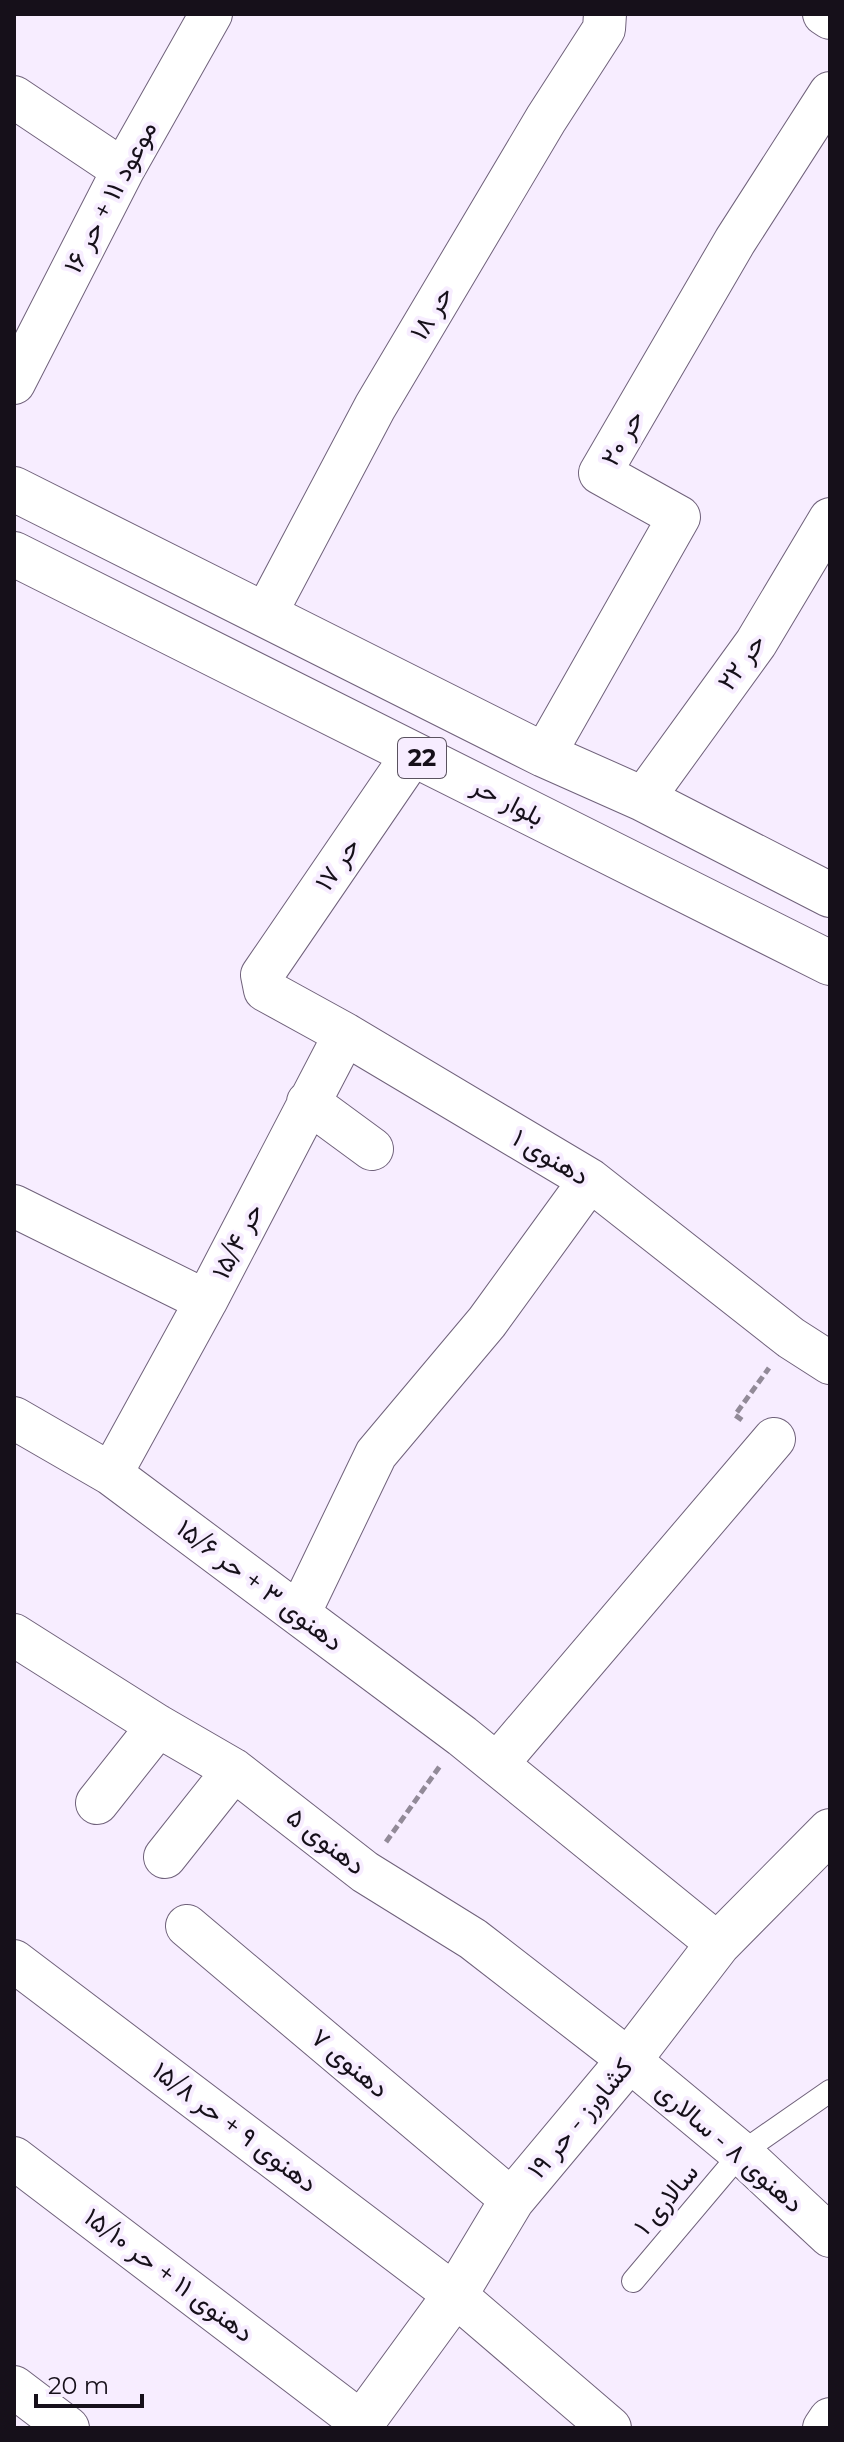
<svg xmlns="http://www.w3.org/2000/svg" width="844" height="2442" font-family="Montserrat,Vazirmatn,sans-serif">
  <rect width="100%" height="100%" fill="#f7edff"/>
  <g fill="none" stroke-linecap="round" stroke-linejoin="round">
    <g stroke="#70627b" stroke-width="24">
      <path id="lane" d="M633,2281L741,2153L830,2091"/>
    </g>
    <g stroke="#70627b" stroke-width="44">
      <path id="street" d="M824,14L830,18
        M14,97L123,170
        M14,383L123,170L211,14
        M265,615L375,407L546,119L604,29L605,14
        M413,754L262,975L265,990L345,1034L590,1180L791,1338L830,1363
        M544,755L679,517L600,473L735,241L830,93
        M643,799L756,643L830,519
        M308,1102L372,1149
        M14,1206L206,1301L345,1034
        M14,1418L111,1474L462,1736L718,1944
        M111,1474L206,1301
        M299,1614L376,1454L487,1322L590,1180
        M14,1635L158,1726L234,1770L365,1872L473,1939L629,2060L741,2153L830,2236
        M497,1764L774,1439
        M97,1803L158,1726
        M165,1857L234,1770
        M187,1926L512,2200
        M14,1961L455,2295L610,2428
        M14,2158L361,2422
        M14,2387L68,2428
        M824,2428L830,2419"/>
    </g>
    <g stroke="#70627b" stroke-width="46">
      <path id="secondary" d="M358,2428L455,2295L512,2200L629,2060L718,1944L830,1831"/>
    </g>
    <g stroke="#70627b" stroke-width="46">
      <path id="primary" d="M14,489L544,755L643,799L830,895
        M14,554L830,963"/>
    </g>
    <path stroke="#928a98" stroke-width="5" stroke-dasharray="8 4" stroke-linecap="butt" d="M742,1420L735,1415L769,1368
      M386,1842L440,1766"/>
    <use href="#lane" stroke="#fff" stroke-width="22"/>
    <use href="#street" stroke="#fff" stroke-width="42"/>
    <use href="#secondary" stroke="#fff" stroke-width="44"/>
    <use href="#primary" stroke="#fff" stroke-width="44"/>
  </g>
  <g text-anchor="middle" stroke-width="8" stroke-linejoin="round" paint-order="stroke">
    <rect fill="#f7edff" stroke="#5a525f" stroke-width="2" x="398" y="738" width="48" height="40" rx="6"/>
    <g font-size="24" font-weight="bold" fill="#16101a">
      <text x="422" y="766">22</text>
    </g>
    <g font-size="26" fill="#16101a" stroke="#f7edff">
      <text transform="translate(110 197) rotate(-62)" y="9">موعود ۱۱ + حر ۱۶</text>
      <text transform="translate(431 313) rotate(-59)" y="9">حر ۱۸</text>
      <text transform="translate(622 438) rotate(-61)" y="9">حر ۲۰</text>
      <text transform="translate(741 662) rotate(-55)" y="9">حر ۲۲</text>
      <text transform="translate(508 801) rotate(27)" y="9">بلوار حر</text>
      <text transform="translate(337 864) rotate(-56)" y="9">حر ۱۷</text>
      <text transform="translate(551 1157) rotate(31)" y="9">دهنوی ۱</text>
      <text transform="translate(237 1241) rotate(-63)" y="9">حر ۱۵/۴</text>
      <text transform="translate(260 1585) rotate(37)" y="9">دهنوی ۳ + حر ۱۵/۶</text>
      <text transform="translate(326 1841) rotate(38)" y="9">دهنوی ۵</text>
      <text transform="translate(350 2063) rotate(40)" y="9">دهنوی ۷</text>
      <text transform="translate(580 2118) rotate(-50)" y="9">کشاورز - حر ۱۹</text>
      <text transform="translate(235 2127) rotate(37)" y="9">دهنوی ۹ + حر ۱۵/۸</text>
      <text transform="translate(730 2147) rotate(41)" y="9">دهنوی ۸ - سالاری</text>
      <text transform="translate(666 2199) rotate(-50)" y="9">سالاری ۱</text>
      <text transform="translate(169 2275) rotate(37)" y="9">دهنوی ۱۱ + حر ۱۵/۱۰</text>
    </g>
  </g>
  <rect width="844" height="2442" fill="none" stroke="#16101a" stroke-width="32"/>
  <path d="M36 2394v12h106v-12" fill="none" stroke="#16101a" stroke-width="4"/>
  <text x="48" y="2394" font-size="24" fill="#16101a" stroke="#f7edff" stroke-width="6" paint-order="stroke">20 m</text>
</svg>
